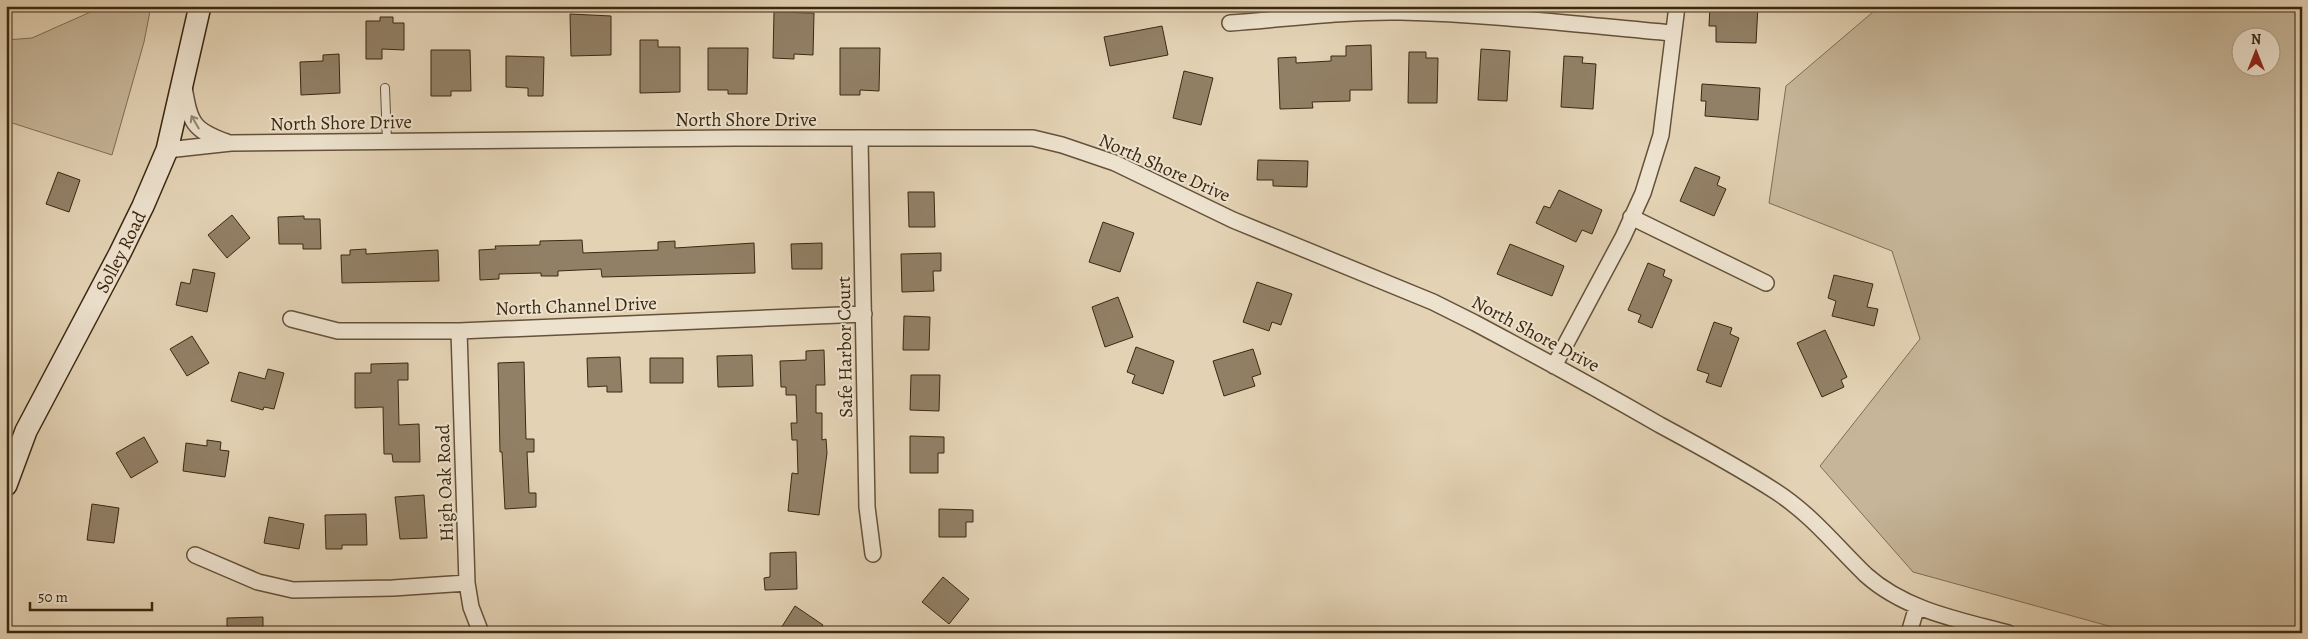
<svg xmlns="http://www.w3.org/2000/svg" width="2308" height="639" font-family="Alegreya,serif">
  <rect width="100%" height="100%" fill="#e3d2b4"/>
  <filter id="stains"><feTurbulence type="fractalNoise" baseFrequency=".004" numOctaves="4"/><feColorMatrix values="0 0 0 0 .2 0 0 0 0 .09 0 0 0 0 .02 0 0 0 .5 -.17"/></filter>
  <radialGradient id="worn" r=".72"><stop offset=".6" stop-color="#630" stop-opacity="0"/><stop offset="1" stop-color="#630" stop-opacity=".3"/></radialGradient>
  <path fill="#c6b598" stroke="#806e54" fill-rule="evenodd" d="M104,6H151L144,42L112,155L6,121V40L32,38Z
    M1880,6H2302V633H2134L1913,572L1820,466L1920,339L1892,251L1769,203L1786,86ZM2240,38H2270V68H2240Z"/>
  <path fill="#928066" stroke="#3b2811" d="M1710,6H1758L1756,43L1716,42V26H1709Z
    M774,12L814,13L813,55L794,54V59L773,58Z
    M570,14L611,16V55L571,56Z
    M380,17H393V23H404V50L382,49V59H366V21H380Z
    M1162,26L1168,55L1110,66L1104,37Z
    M640,40H658V47H680V92L640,93Z
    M1371,45L1372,90H1350V101L1312,102L1313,108L1280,109L1278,58L1296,57V63L1331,61V56H1346V46Z
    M708,48H748L747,94H728V90H708Z
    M840,48H880L879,91L860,90V95H840Z
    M1481,49L1510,51L1507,101L1478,100Z
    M431,50H470L471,91H451V96H431Z
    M1409,52H1426V58H1438L1437,103H1408Z
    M339,54L340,93L301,95L300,62L323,61V55Z
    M506,56L544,57L543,96H528V88L506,87Z
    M1564,56L1583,57L1582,63L1596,64L1593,109L1561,107Z
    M1184,71L1213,78L1201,125L1173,118Z
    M1702,84L1760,88L1758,120L1705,116L1706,101H1701Z
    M1258,160L1308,161L1307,187L1273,186V180H1257Z
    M1695,167L1720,177L1717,185L1726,189L1714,216L1680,201Z
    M58,172L80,180L69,212L46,204Z
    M1559,190L1602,210L1592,234L1582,230L1576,242L1536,223L1544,206L1550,208Z
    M908,192H934L935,227H909Z
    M232,215L250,238L227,258L208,235Z
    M304,216V219H320L321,249H303V244H279L278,217Z
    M1103,222L1134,233L1120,272L1089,262Z
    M582,240L583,253L658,250V242L675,241V248L754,243L755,273L602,277L601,269L558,271V276H541V273L499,274V279L480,280L479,250L496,249L495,246L540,245V241Z
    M822,243V269H792L791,244Z
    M1510,244L1564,266L1552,296L1497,274Z
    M366,249V254L438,250L439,281L342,283L341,255H350V250Z
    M941,253V271H933L934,291L902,292L901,254Z
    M1648,263L1665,270L1663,276L1672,280L1652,328L1638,322L1641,315L1628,310Z
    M193,269L215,273L207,312L176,305L181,282L190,284Z
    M1834,275L1873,284L1867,307L1878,309L1874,326L1832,316L1836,301L1828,298Z
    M1257,282L1292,294L1281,325L1272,322L1269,331L1243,322Z
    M1118,297L1133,337L1105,347L1092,307Z
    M904,316L930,317L929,350H903Z
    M1714,322L1732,328L1730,334L1739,338L1721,387L1706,382L1709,374L1697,370Z
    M1825,330L1847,377L1841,380L1844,387L1822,397L1797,343Z
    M192,336L209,363L187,376L170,349Z
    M1136,347L1174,361L1163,394L1132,383L1135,375L1127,372Z
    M1253,349L1261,374L1252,377L1255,386L1224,396L1213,361Z
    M824,350L825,385H816V413H822V440L826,439L827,453L819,515L788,511L792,473L798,474L797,440H792L791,423H797L796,395H786V387H781L780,361L806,360V351Z
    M752,355L753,386L718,387L717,356Z
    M620,357L622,392H607V386L588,387L587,358Z
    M650,358H683V383H650Z
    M524,362L526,439H534V452H527L529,493H536V507L505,509L502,452H500L498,363Z
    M408,363V380H398L399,425L419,424L420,462H393L392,454H384L383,407L355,408V373H371V364Z
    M268,369L284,373L274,409L264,407L263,410L231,401L239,372L265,379Z
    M911,375H940L939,411L910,410Z
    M910,436L944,437V453H938V473H910Z
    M144,437L158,462L131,478L116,453Z
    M207,440L221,442L220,450L229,451L225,477L183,471L186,443L207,446Z
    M424,495L427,538L400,539L395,497Z
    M92,504L119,508L114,543L87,540Z
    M939,509L973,510V522H966V537H939Z
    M366,514L367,545H342V549H326L325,515Z
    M269,517L304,524L299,549L264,543Z
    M796,552L797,589L765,590L764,578L770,577V553Z
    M943,577L969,599L949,624L922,602Z
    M795,606L823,625L818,633H788L781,628Z
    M263,617V633H227V618Z"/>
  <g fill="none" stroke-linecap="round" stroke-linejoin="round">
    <g stroke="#65523a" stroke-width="10">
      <path id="lane" d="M385,88L387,141"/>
    </g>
    <g stroke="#65523a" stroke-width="18">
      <path id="street" d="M1230,23C1286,19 1343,11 1400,12C1491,14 1582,25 1672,33
        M184,87C190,122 192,130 227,142
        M860,139L867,507L873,554
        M167,150L231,143L736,138H1033L1062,145L1115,163L1233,220L1433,302L1475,323C1537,356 1599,390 1660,425C1699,446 1738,467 1775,491C1811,514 1836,546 1866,575C1905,610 1959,620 2008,633
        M1631,217L1766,283
        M291,319L338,331H459L864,314
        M459,331L467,583L471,607L481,633
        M1554,366L1623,237L1643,193L1661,135L1677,6
        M195,555L258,582L293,590L393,588L467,583
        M1909,633L1917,606"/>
    </g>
    <g stroke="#3b2811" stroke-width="24">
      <g id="secondary">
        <path id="s1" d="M6,485L26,431L119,255L143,206L167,150L200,6"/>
      </g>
    </g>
    <use href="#lane" stroke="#ede2ce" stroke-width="8"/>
    <use href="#street" stroke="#ede2ce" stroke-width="15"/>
    <use href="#secondary" stroke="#ede2ce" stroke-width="21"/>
  </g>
  <defs><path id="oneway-shaft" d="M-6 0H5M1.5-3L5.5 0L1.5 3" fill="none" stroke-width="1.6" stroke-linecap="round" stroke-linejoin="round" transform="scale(1.25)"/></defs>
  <use stroke="#948570" href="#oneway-shaft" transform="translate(195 122) rotate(-120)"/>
  <g text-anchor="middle" stroke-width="4" stroke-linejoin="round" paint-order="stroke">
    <g font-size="19" fill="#3b2811" stroke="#ede2ce">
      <text x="746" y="126">North Shore Drive</text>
      <text transform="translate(341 122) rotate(-1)" y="7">North Shore Drive</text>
      <text transform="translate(1165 167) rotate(24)" y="7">North Shore Drive</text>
      <text dy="7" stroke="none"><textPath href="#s1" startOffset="260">Solley Road</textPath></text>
      <text transform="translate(576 305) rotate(-2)" y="7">North Channel Drive</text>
      <text transform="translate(1536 333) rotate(28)" y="7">North Shore Drive</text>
      <text transform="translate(844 347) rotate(-91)" y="7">Safe Harbor Court</text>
      <text transform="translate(444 483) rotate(-92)" y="7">High Oak Road</text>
    </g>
  </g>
  <rect width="2308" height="639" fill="none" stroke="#e3d2b4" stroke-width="25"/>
  <rect x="8" y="8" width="2293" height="624" fill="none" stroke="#3b2811" stroke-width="2.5"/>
  <rect x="12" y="12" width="2283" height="614" fill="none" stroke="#3b2811"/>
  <g transform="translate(2256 52)"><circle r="24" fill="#ede2ce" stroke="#a69882"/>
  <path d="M0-4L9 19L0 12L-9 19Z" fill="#8f2418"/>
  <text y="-8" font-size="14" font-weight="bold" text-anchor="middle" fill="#3b2811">N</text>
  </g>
  <path d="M30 602v8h122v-8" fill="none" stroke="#3b2811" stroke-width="2.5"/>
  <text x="38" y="602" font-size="15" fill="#3b2811" stroke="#ede2ce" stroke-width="4" paint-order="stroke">50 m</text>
  <rect width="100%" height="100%" filter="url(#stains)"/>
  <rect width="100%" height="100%" fill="url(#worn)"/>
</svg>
